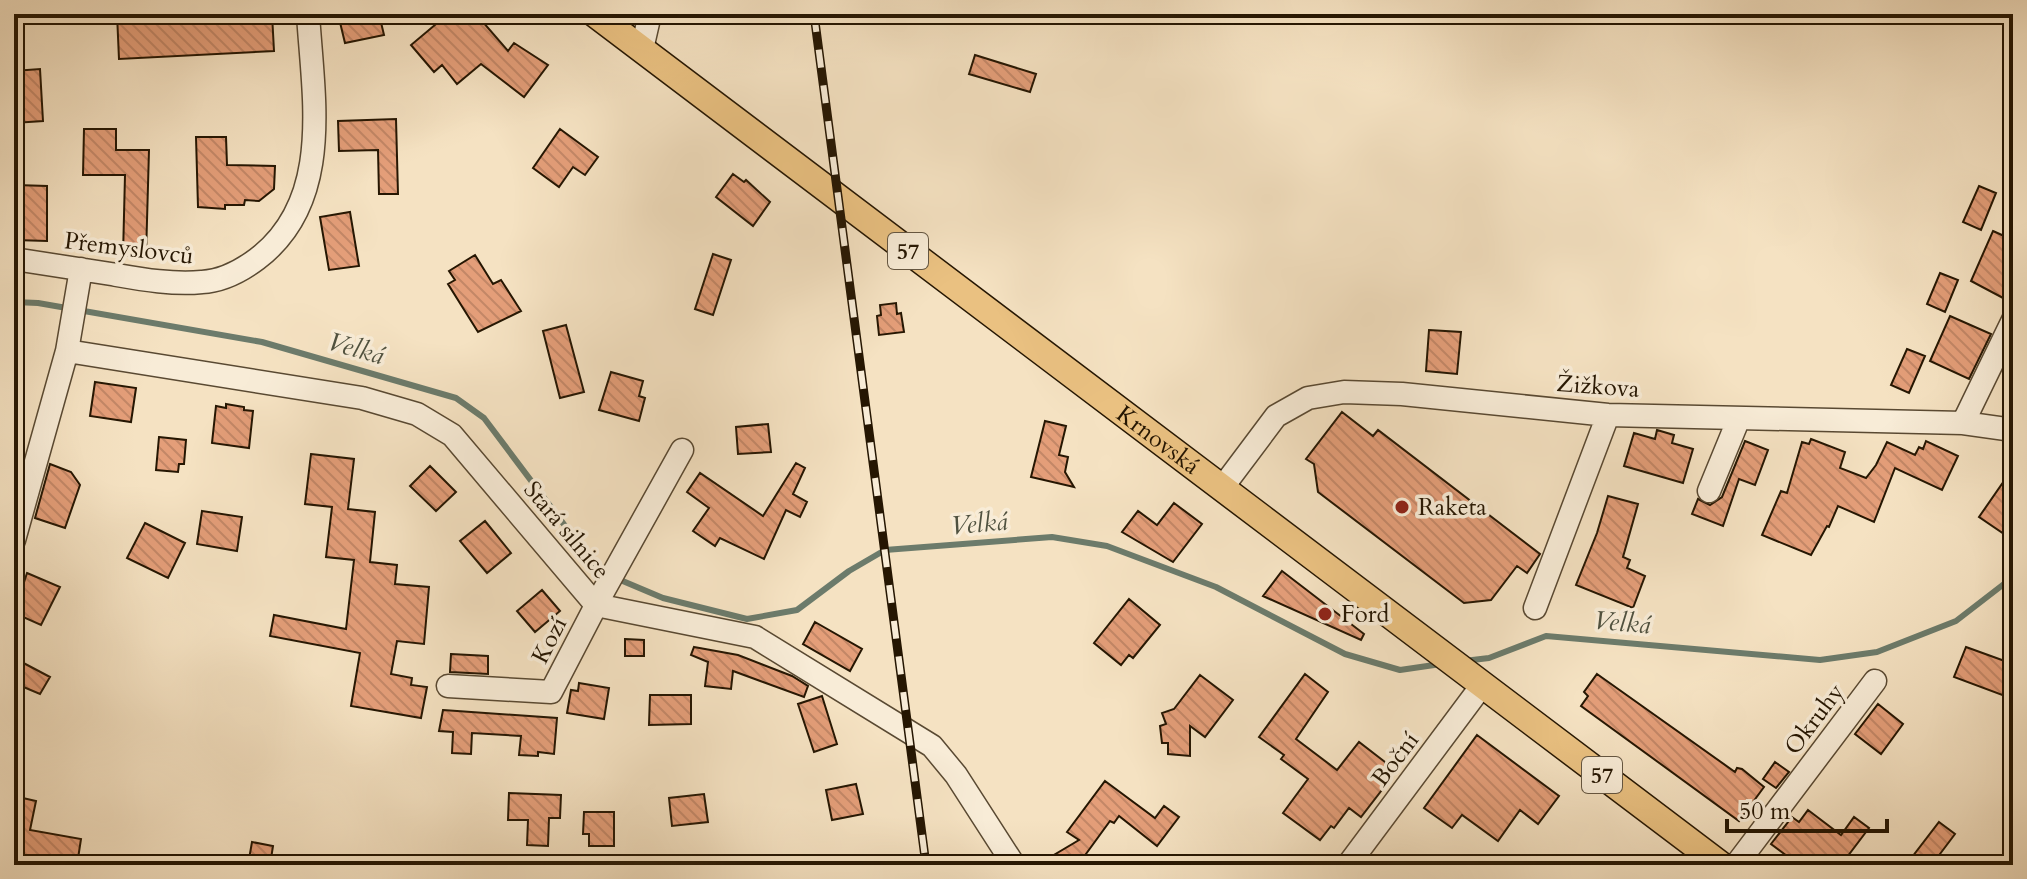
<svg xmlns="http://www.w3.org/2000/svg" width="2027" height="879" font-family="Cardo,serif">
  <defs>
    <pattern id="building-back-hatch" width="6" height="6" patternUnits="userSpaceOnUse" patternTransform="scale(2)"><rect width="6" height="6" fill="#e49e79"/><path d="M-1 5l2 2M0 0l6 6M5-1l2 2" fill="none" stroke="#c38767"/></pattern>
  </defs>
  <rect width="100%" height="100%" fill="#f5e2c2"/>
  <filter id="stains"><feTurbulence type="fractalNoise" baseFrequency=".0025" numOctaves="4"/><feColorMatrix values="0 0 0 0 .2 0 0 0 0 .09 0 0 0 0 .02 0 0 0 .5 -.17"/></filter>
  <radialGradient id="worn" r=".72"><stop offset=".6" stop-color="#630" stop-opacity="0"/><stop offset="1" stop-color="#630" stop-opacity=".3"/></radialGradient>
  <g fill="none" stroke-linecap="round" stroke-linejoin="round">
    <path stroke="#6c7b6b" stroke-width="6" d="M14,302L38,303L262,342L456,398L484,418L599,571L663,598L747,619L797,610L849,571L885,550L1052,537L1107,546L1216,587L1345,654L1400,670L1441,664
      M1464,661L1489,658L1546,636L1820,660L1877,652L1956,621L2013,577"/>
  </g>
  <path fill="url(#building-back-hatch)" stroke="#251602" stroke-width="2" d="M117,14H272L274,51L119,59Z
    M338,14H379L384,35L345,43Z
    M448,14H476L508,51L514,43L548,65L524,97L481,64L457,84L442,65L434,72L411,45Z
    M975,55L1036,74L1030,92L969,74Z
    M40,69L43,121L14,123V71Z
    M396,119L398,194H379L378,150L339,151L338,121Z
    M84,129H116V150H149L146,256H123L125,175H83Z
    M560,129L598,157L585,175L573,167L559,187L533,168Z
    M196,137H226L227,165L275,166L274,189L259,201L245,200L244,205H225V209L198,207Z
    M733,174L744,182L746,180L770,202L753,226L716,197Z
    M16,185L47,186V241L15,240Z
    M1979,186L1996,193L1981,230L1963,222Z
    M350,212L359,266L329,270L320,217Z
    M1993,231L2013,240V281L2005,299L1971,281Z
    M713,254L731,260L713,315L695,309Z
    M475,255L493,284L501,280L521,311L478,332L448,284L455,280L449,271Z
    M1940,273L1958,280L1945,312L1927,304Z
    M896,303L897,314L901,313L904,332L879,335L877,316L881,315L880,305Z
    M1950,316L1991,334L1969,379L1930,361Z
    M566,325L584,392L560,398L543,331Z
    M1429,330L1461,332L1457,374L1426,371Z
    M1907,349L1925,356L1909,393L1891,385Z
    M611,372L643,381L639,396L645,398L639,421L599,410Z
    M95,382L136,388L131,422L90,416Z
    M226,404L244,407V410L253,411L249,448L212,443L216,406L226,408Z
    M1342,412L1373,436L1378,430L1540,554L1527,573L1517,566L1491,600L1464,603L1318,492L1314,464L1306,459Z
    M1045,421L1066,426L1059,455L1068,457L1065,472L1074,487L1031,477Z
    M768,424L771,452L738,454L736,427Z
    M1657,430L1674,435L1672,443L1693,449L1683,483L1624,466L1634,433L1655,439Z
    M159,437L186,440L184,464H179L178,472L156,470Z
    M1811,439L1845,452L1840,468L1866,478L1876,465L1887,442L1915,455L1919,447L1923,449L1926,441L1958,456L1942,490L1895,468L1874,522L1838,506L1829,527L1827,526L1811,555L1762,535L1781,491L1787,493L1802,442L1809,444Z
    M1745,441L1768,450L1755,485L1739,479L1723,526L1692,514L1698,499L1710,505L1722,497Z
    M311,454L354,459L348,509L375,512L370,562L397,565L395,584L429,587L424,644L397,641L391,674L412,678L411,685L427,687L421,718L351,706L360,653L270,636L274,615L346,629L354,560L326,557L332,507L305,504Z
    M796,463L805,468L793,494L807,502L800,517L786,510L764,559L720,538L715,546L693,531L709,508L687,492L700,473L763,516Z
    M50,464L71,472L80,485L65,528L35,518Z
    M430,466L456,492L436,511L410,486Z
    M2013,468V540L1979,517Z
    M1608,496L1638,504L1623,557L1630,560L1627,568L1645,576L1633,608L1576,585L1597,533Z
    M1174,503L1202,524L1173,562L1122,532L1138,511L1157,525Z
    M202,511L242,517L237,551L197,544Z
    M485,521L511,553L487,573L460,541Z
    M145,523L185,543L168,578L127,558Z
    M1282,571L1364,634L1361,640L1263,596Z
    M27,573L60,587L41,625L14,613Z
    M542,590L560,611L535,632L517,611Z
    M1129,599L1160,625L1133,658L1129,655L1121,665L1094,643Z
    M815,622L862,649L850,671L803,644Z
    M625,639L644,640V656H625Z
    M694,647L738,655L792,676L808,686L804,697L733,671L731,689L705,686L708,662L691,655Z
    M1966,647L2013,664V675L2005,696L1954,677Z
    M451,654L488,656V674L450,672Z
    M14,658L50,677L40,694L14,683Z
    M1305,674L1328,692L1296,739L1337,770L1359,742L1385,762L1388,782L1361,817L1349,808L1334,828L1331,826L1320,840L1283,813L1308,779L1281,759L1284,755L1259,737Z
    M1597,674L1735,772L1737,768L1742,769L1764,787L1739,821L1581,706L1588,696L1584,692Z
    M1200,675L1233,700L1205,737L1190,726V756L1168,754V743H1162L1160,726L1166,724L1162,713L1174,709Z
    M579,683L609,688L604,719L567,713L571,690L578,691Z
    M650,695H691V724L649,725Z
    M822,696L837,744L814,752L798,704Z
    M1878,704L1903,724L1881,754L1855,734Z
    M443,710L557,718L554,754L538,752V756L519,755L521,736L472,733L471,754L452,753L453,732L439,731Z
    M1477,735L1559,796L1538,824L1520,810L1498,841L1462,815L1452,828L1424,808Z
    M1775,762L1789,772L1776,788L1763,779Z
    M1105,781L1155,818L1164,806L1179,817L1157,846L1119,816L1114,823L1110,821L1083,858L1071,865H1037L1079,840L1067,832Z
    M856,784L863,814L832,820L826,790Z
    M509,793L561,795L560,818H549L548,846L527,845L528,820H508Z
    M704,794L708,822L672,826L669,798Z
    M14,796L36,801L30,830L81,839L77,865H47L24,861L23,865H14Z
    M1808,810L1841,835L1854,817L1869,828L1841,865H1799L1771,844L1792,817L1799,822Z
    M584,812H614V846H589V834H583Z
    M1939,822L1955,834L1940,854L1956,865H1906Z
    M252,842L273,846L270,865H248Z"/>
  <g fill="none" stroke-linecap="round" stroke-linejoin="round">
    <g stroke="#594932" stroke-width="25">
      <path id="minor" d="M642,49L650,14
        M14,259C46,264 79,269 111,274C140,279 172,285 202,282C222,281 241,271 257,259C334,201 313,97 308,14
        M67,351L362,398L417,414L452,435L596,605L755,637L932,746L956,775L1014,865
        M1963,423L2013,320
        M1222,488L1276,416L1308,398L1344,392L1402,394L1608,415L1963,423L2013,430
        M1709,491L1739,418
        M14,540L67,351L81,269
        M1535,608L1608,415
        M448,686L551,692L603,592L682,450
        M1348,865L1483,684
        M1736,865L1875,681"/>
    </g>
    <g stroke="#251602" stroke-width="29">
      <g id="major">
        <path id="s1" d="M595,14L1721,865"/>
      </g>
    </g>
    <use href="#minor" stroke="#f8ecd7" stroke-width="22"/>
    <use href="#major" stroke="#eac181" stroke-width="26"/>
    <g stroke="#251602" stroke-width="9">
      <path id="rail" d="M814,14L926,865"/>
    </g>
    <use href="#rail" stroke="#f8ecd7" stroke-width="6" stroke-dasharray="18" stroke-linecap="butt"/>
  </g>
  <g fill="#8f2418" stroke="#f8ecd7" stroke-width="3">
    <circle cx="1402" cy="507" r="8"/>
    <circle cx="1325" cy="614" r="8"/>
  </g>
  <g text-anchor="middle" stroke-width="7" stroke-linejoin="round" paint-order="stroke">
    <g fill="#f8ecd7" stroke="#645642" stroke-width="2">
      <rect x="888" y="233" width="40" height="36" rx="6"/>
      <rect x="1582" y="757" width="40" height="36" rx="6"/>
    </g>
    <g font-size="22" font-weight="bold" fill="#251602">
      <text x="908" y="259">57</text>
      <text x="1602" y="783">57</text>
    </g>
    <g font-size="24" fill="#251602" stroke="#f8ecd7">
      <text transform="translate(129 248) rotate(7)" y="8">Přemyslovců</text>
      <text transform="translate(1598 386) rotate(4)" y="8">Žižkova</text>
      <text dy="8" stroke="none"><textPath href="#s1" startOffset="706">Krnovská</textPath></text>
      <text transform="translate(567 530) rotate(50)" y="8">Stará silnice</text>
      <text transform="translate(549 640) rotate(-63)" y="8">Kozí</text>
      <text transform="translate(1814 719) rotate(-53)" y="8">Okruhy</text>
      <text transform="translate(1395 759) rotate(-53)" y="8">Boční</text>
    </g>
    <g font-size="24" fill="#251602" stroke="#f8ecd7" text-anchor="start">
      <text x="1418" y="515">Raketa</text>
      <text x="1341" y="622">Ford</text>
    </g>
    <g font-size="26" font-style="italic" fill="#4f513f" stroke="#f8ecd7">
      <text transform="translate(356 348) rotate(16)" y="9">Velká</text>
      <text transform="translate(979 523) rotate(-5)" y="9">Velká</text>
      <text transform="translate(1622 622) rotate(5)" y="9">Velká</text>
    </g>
  </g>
  <rect width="2027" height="879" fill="none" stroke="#f5e2c2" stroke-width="48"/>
  <rect x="16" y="16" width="1995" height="847" fill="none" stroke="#251602" stroke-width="4"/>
  <rect x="24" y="24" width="1979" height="831" fill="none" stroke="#251602" stroke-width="2"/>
  <path d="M1727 819v12h160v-12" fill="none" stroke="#251602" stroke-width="4"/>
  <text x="1739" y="819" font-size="24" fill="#251602" stroke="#f8ecd7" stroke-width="6" paint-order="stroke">50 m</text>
  <rect width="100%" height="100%" filter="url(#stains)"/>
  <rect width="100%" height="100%" fill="url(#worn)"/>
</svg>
